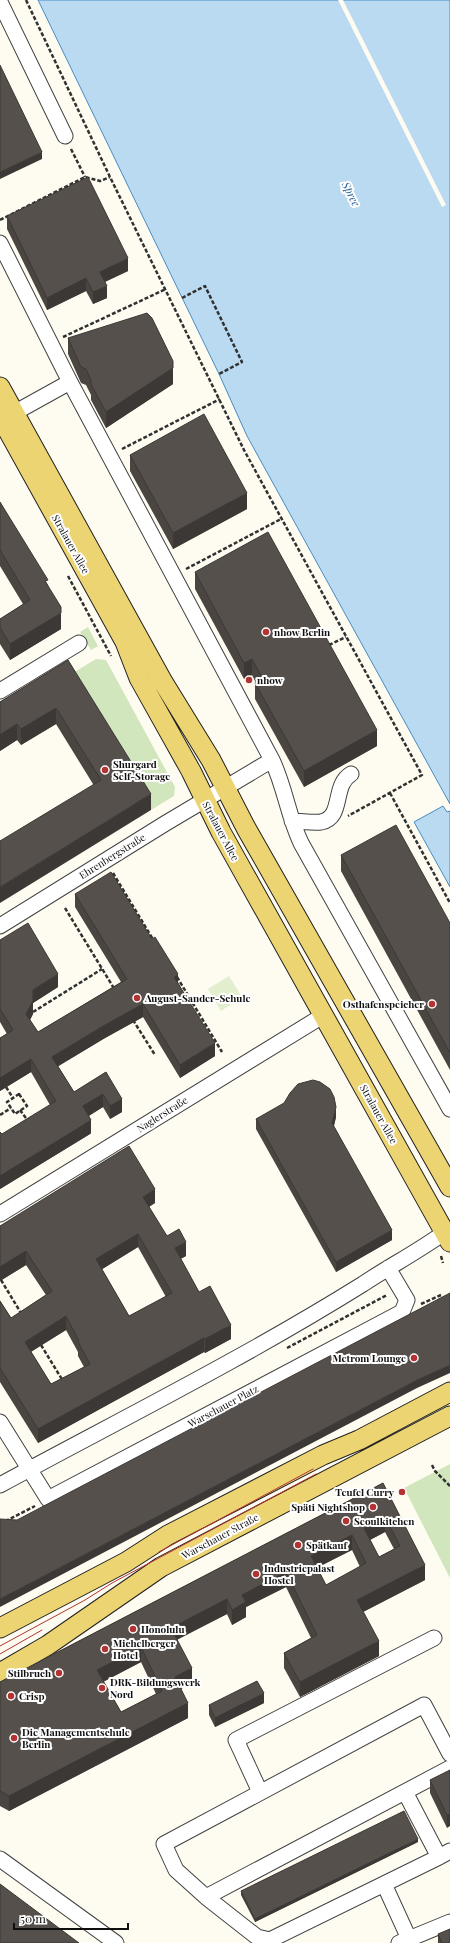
<svg xmlns="http://www.w3.org/2000/svg" width="450" height="1943" font-family="'Playfair Display',serif">
  <rect width="100%" height="100%" fill="#fefcf1"/>
  <path fill="#d1e6bd" d="M88,627L98,646L91,650L80,632Z
    M96,659L106,660L175,787L174,796L151,810L68,676Z
    M450,1464V1578L404,1488Z"/>
  <path fill="#e2eece" d="M229,976L242,997L221,1011L208,989Z"/>
  <path fill="#badaf1" stroke="#478cc2" d="M38,0H450V804L247,436L219,374Z
    M443,806L447,812L450,811V887L414,822Z"/>
  <path fill="#fefcf1" d="M338,0H343L446,205L442,207Z"/>
  <g fill="none" stroke-linecap="round" stroke-linejoin="round">
    <g stroke="#424242" stroke-width="17">
      <path id="minor" d="M0,2L65,136
        M0,243L70,382L272,760C285,787 288,816 301,843L450,1109
        M14,413L70,382
        M0,691L79,643
        M292,821C301,821 312,823 321,822C344,818 332,785 351,774
        M0,926L166,823L272,760
        M0,1214L324,1015
        M0,1422L48,1499L402,1312L407,1300L388,1268
        M0,1485C122,1419 246,1357 363,1284C390,1266 419,1251 445,1232
        M450,1754L424,1705L164,1844L176,1870L206,1897L450,1768
        M260,1792L236,1740L434,1638
        M405,1792L439,1857L450,1851
        M0,1859L116,1943
        M384,1884L411,1943
        M206,1897L257,1937L270,1940L439,1857
        M399,1943L450,1922"/>
    </g>
    <g stroke="#202020" stroke-width="21">
      <path id="major" d="M0,387L163,682L211,760L246,828L450,1187
        M0,416L125,642L139,678L191,771L221,832L450,1242
        M0,1628L126,1562L168,1535L323,1455L359,1440L450,1392
        M0,1673L48,1645L161,1567L450,1416"/>
    </g>
    <path stroke="#313131" stroke-width="2.5" stroke-dasharray="4 2" stroke-linecap="butt" d="M26,0L110,177L244,450L422,775L348,816
      M71,149L85,177
      M0,220L85,177L100,181L110,177
      M182,298L205,286L242,362L219,374
      M63,337L166,289
      M122,449L220,399
      M186,569L281,519
      M68,576L111,656
      M329,645L346,637
      M390,793L450,903
      M113,873L154,941
      M65,908L115,990
      M177,977L222,1052
      M33,1012L102,969
      M133,1020L155,1055
      M6,1087L13,1098
      M19,1094L27,1106L15,1114L7,1102Z
      M20,1110L28,1121
      M0,1115L11,1108
      M441,1256L443,1263
      M1,1280L21,1313
      M421,1304L441,1295
      M41,1345L63,1381
      M287,1348L387,1295
      M432,1465L435,1471L450,1486
      M0,1524L35,1506"/>
    <use href="#minor" stroke="#fff" stroke-width="15"/>
    <use href="#major" stroke="#edd472" stroke-width="19"/>
    <path stroke="#b33233" stroke-width="1" d="M159,1552L313,1469
      M0,1646L85,1600L112,1583L316,1474
      M0,1654L42,1630"/>
  </g>
  <path fill="#4a4541" fill-rule="evenodd" d="M7,216L128,271L105,282L107,298L93,304L86,291L47,310L7,229Z
    M68,338L173,384L106,428L91,400V395L86,385L81,383L68,354Z
    M130,455L247,509L173,549L130,471Z
    M0,502L48,585L61,629L10,660L0,644V619L23,604L0,566Z
    M195,572L377,746L304,787L255,699V683H256L252,675L244,679L195,589Z
    M68,660L151,810L93,784L56,724L21,745L17,740L0,751V702Z
    M341,855L450,923V1070L341,871Z
    M75,894L178,982L215,1056L180,1078L143,1017L105,1038L58,1066L74,1092L106,1072L122,1112L110,1119L103,1107L89,1116L91,1133L90,1134L0,1189V1132L2,1134L50,1105L31,1072L0,1091V1038L7,1034L0,1022V940L58,987L33,1003V1014L30,1020L38,1032L121,982L75,907Z
    M336,1117L334,1126L392,1240L336,1272L256,1129V1119Z
    M155,1203L149,1207L167,1236L186,1256L180,1259L199,1292L231,1339L205,1353L204,1352L38,1443L0,1382V1301L11,1318L46,1295L26,1265L0,1281V1226ZM138,1247L166,1297L129,1316L102,1269ZM66,1330L78,1352V1356L84,1367L51,1384L31,1352Z
    M383,1483L425,1580L363,1612L379,1656L300,1697L284,1668V1653L311,1638L286,1587L246,1607V1617L232,1625L227,1614L177,1639L192,1683L181,1689L188,1718L9,1811L0,1806V1682ZM385,1532L394,1549L379,1557L370,1540ZM352,1550L360,1567L326,1585L317,1567ZM141,1662L156,1694L121,1712L103,1682Z
    M264,1703L215,1727L209,1715V1705Z
    M450,1770L447,1828L430,1793V1780Z
    M418,1842L255,1922L241,1895V1891Z
    M438,1934L450,1943H438Z"/>
  <path fill="#3c3835" d="M42,152V159L0,179V172Z
    M128,258V271L100,284V272Z
    M86,278V291L47,310V298Z
    M107,286V298L93,304V292Z
    M173,361V384L106,428V412Z
    M247,493V509L173,549V533Z
    M61,613V629L10,660V644Z
    M252,659V675L244,679V663Z
    M56,708V724L21,745V729Z
    M17,724V740L0,751V735Z
    M377,730V746L304,787V771Z
    M151,794V810L0,903V887Z
    M58,974V987L33,1003V1014L26,1027V1014L33,990Z
    M178,974V987L174,977Z
    M143,1004V1017L105,1038L52,1070V1057L105,1025Z
    M215,1043V1056L180,1078V1065Z
    M31,1059V1072L0,1091V1078Z
    M103,1094V1107L83,1119V1106Z
    M122,1099V1112L110,1119V1106Z
    M336,1107V1117L332,1133V1123Z
    M91,1120V1133L90,1134L0,1189V1176Z
    M155,1189V1203L143,1210V1197Z
    M392,1230V1240L336,1272V1262Z
    M138,1234V1247L96,1273V1259Z
    M186,1242V1256L175,1262V1248Z
    M26,1251V1265L0,1281V1267Z
    M66,1316V1330L25,1355V1342Z
    M231,1325V1339L205,1353V1339Z
    M204,1338V1352L38,1443V1429Z
    M450,1365V1373L417,1388L0,1607V1599L417,1380Z
    M385,1517V1532L364,1543V1528Z
    M352,1535V1550L311,1571V1556Z
    M425,1565V1580L357,1615V1600Z
    M286,1572V1587L246,1607V1617L232,1625V1610L242,1595Z
    M227,1599V1614L171,1643V1628Z
    M379,1641V1656L300,1697V1682Z
    M141,1647V1662L97,1685V1670Z
    M192,1668V1683L175,1692V1677Z
    M264,1693V1703L215,1727V1718Z
    M188,1703V1718L9,1811V1796Z
    M450,1814V1826L447,1828V1815Z
    M418,1839V1842L255,1922V1919Z"/>
  <path fill="#56504c" stroke="#3c3835" fill-rule="evenodd" d="M0,65L42,152L0,172Z
    M88,177L128,258L100,272L107,286L93,292L86,278L47,298L7,216Z
    M147,313L152,318L173,361V368L106,412L91,384V380L86,369L81,367L68,338Z
    M204,414L247,493L173,533L130,455Z
    M0,502L48,580L45,581L61,607V613L10,644L0,628V619L30,600L0,550Z
    M268,532L377,730L304,771L255,683L263,679L252,659L244,663L195,572Z
    M68,660L151,794L0,887V841L101,780L56,708L21,729L17,724L0,735V702Z
    M396,825L450,923V1053L341,855Z
    M111,872L152,939L155,937L178,974L174,977L215,1043L180,1065L143,1004L105,1025L52,1057L74,1092L106,1072L122,1099L110,1106L103,1094L83,1106L91,1120L90,1121L0,1176V1132L2,1134L56,1101L31,1059L0,1078V1038L13,1030L0,1009V940L28,923L58,974L33,990V1001L26,1014L38,1032L127,979L75,894Z
    M313,1080L320,1082L330,1089L334,1097L336,1107L332,1123L392,1230L336,1262L256,1119L284,1103L290,1093L298,1084Z
    M129,1146L155,1189L143,1197L167,1236L179,1229L186,1242L175,1248L199,1292L210,1286L231,1325L205,1339L204,1338L38,1429L0,1368V1301L11,1318L52,1291L26,1251L0,1267V1226ZM138,1234L172,1293L129,1316L96,1259ZM66,1316L79,1341L78,1342L90,1364L51,1384L25,1342Z
    M450,1293V1365L417,1380L0,1599V1519L17,1520Z
    M383,1483L425,1565L357,1600L379,1641L300,1682L284,1653L317,1635L286,1572L242,1595L246,1602L232,1610L227,1599L171,1628L192,1668L175,1677L188,1703L9,1796L0,1791V1682ZM385,1517L400,1546L379,1557L364,1528ZM352,1535L366,1563L326,1585L311,1556ZM141,1647L162,1691L121,1712L97,1670Z
    M257,1681L264,1693L215,1718L209,1705Z
    M450,1770V1814L447,1815L430,1780Z
    M404,1811L418,1839L255,1919L241,1891Z
    M0,1884L79,1943H0Z
    M450,1929V1943H442L438,1934Z"/>
  <g fill="#b33233" stroke="#fff" stroke-width="1.5">
    <circle cx="266" cy="632" r="4"/>
    <circle cx="249" cy="680" r="4"/>
    <circle cx="105" cy="770" r="4"/>
    <circle cx="137" cy="998" r="4"/>
    <circle cx="432" cy="1004" r="4"/>
    <circle cx="414" cy="1358" r="4"/>
    <circle cx="402" cy="1492" r="4"/>
    <circle cx="373" cy="1507" r="4"/>
    <circle cx="346" cy="1521" r="4"/>
    <circle cx="298" cy="1545" r="4"/>
    <circle cx="256" cy="1574" r="4"/>
    <circle cx="133" cy="1629" r="4"/>
    <circle cx="105" cy="1649" r="4"/>
    <circle cx="59" cy="1673" r="4"/>
    <circle cx="102" cy="1688" r="4"/>
    <circle cx="11" cy="1696" r="4"/>
    <circle cx="14" cy="1738" r="4"/>
  </g>
  <g text-anchor="middle" stroke-width="4" stroke-linejoin="round" paint-order="stroke">
    <g font-size="10" fill="#0f0f0f" stroke="#fff">
      <text transform="translate(71 544) rotate(61)" y="4">Stralauer Allee</text>
      <text transform="translate(221 831) rotate(62)" y="4">Stralauer Allee</text>
      <text transform="translate(112 856) rotate(-32)" y="4">Ehrenbergstraße</text>
      <text transform="translate(162 1114) rotate(-32)" y="4">Naglerstraße</text>
      <text transform="translate(379 1114) rotate(61)" y="4">Stralauer Allee</text>
      <text transform="translate(223 1406) rotate(-28)" y="4">Warschauer Platz</text>
      <text transform="translate(220 1536) rotate(-28)" y="4">Warschauer Straße</text>
    </g>
    <g font-size="10" font-weight="bold" fill="#0f0f0f" stroke="#fff" text-anchor="start">
      <text x="274" y="636">nhow Berlin</text>
      <text x="257" y="684">nhow</text>
      <text x="113" y="768">Shurgard<tspan x="113" dy="12">Self-Storage</tspan></text>
      <text x="145" y="1002">August-Sander-Schule</text>
      <text x="424" y="1008" text-anchor="end">Osthafenspeicher</text>
      <text x="406" y="1362" text-anchor="end">Metrom Lounge</text>
      <text x="394" y="1496" text-anchor="end">Teufel Curry</text>
      <text x="365" y="1511" text-anchor="end">Späti Nightshop</text>
      <text x="354" y="1525">Seoulkitchen</text>
      <text x="306" y="1549">Spätkauf</text>
      <text x="264" y="1572">Industriepalast<tspan x="264" dy="12">Hostel</tspan></text>
      <text x="141" y="1633">Honolulu</text>
      <text x="113" y="1647">Michelberger<tspan x="113" dy="12">Hotel</tspan></text>
      <text x="51" y="1677" text-anchor="end">Stilbruch</text>
      <text x="110" y="1686">DRK-Bildungswerk<tspan x="110" dy="12">Nord</tspan></text>
      <text x="19" y="1700">Crisp</text>
      <text x="22" y="1736">Die Managementschule<tspan x="22" dy="12">Berlin</tspan></text>
    </g>
    <g font-size="11" font-style="italic" fill="#225f96" stroke="#fff">
      <text transform="translate(351 194) rotate(63)" y="4">Spree</text>
    </g>
  </g>
  <path d="M14 1923v6h114v-6" fill="none" stroke="#0f0f0f" stroke-width="2"/>
  <text x="20" y="1923" font-size="12" fill="#0f0f0f" stroke="#ffffff" stroke-width="3" paint-order="stroke">50 m</text>
</svg>
